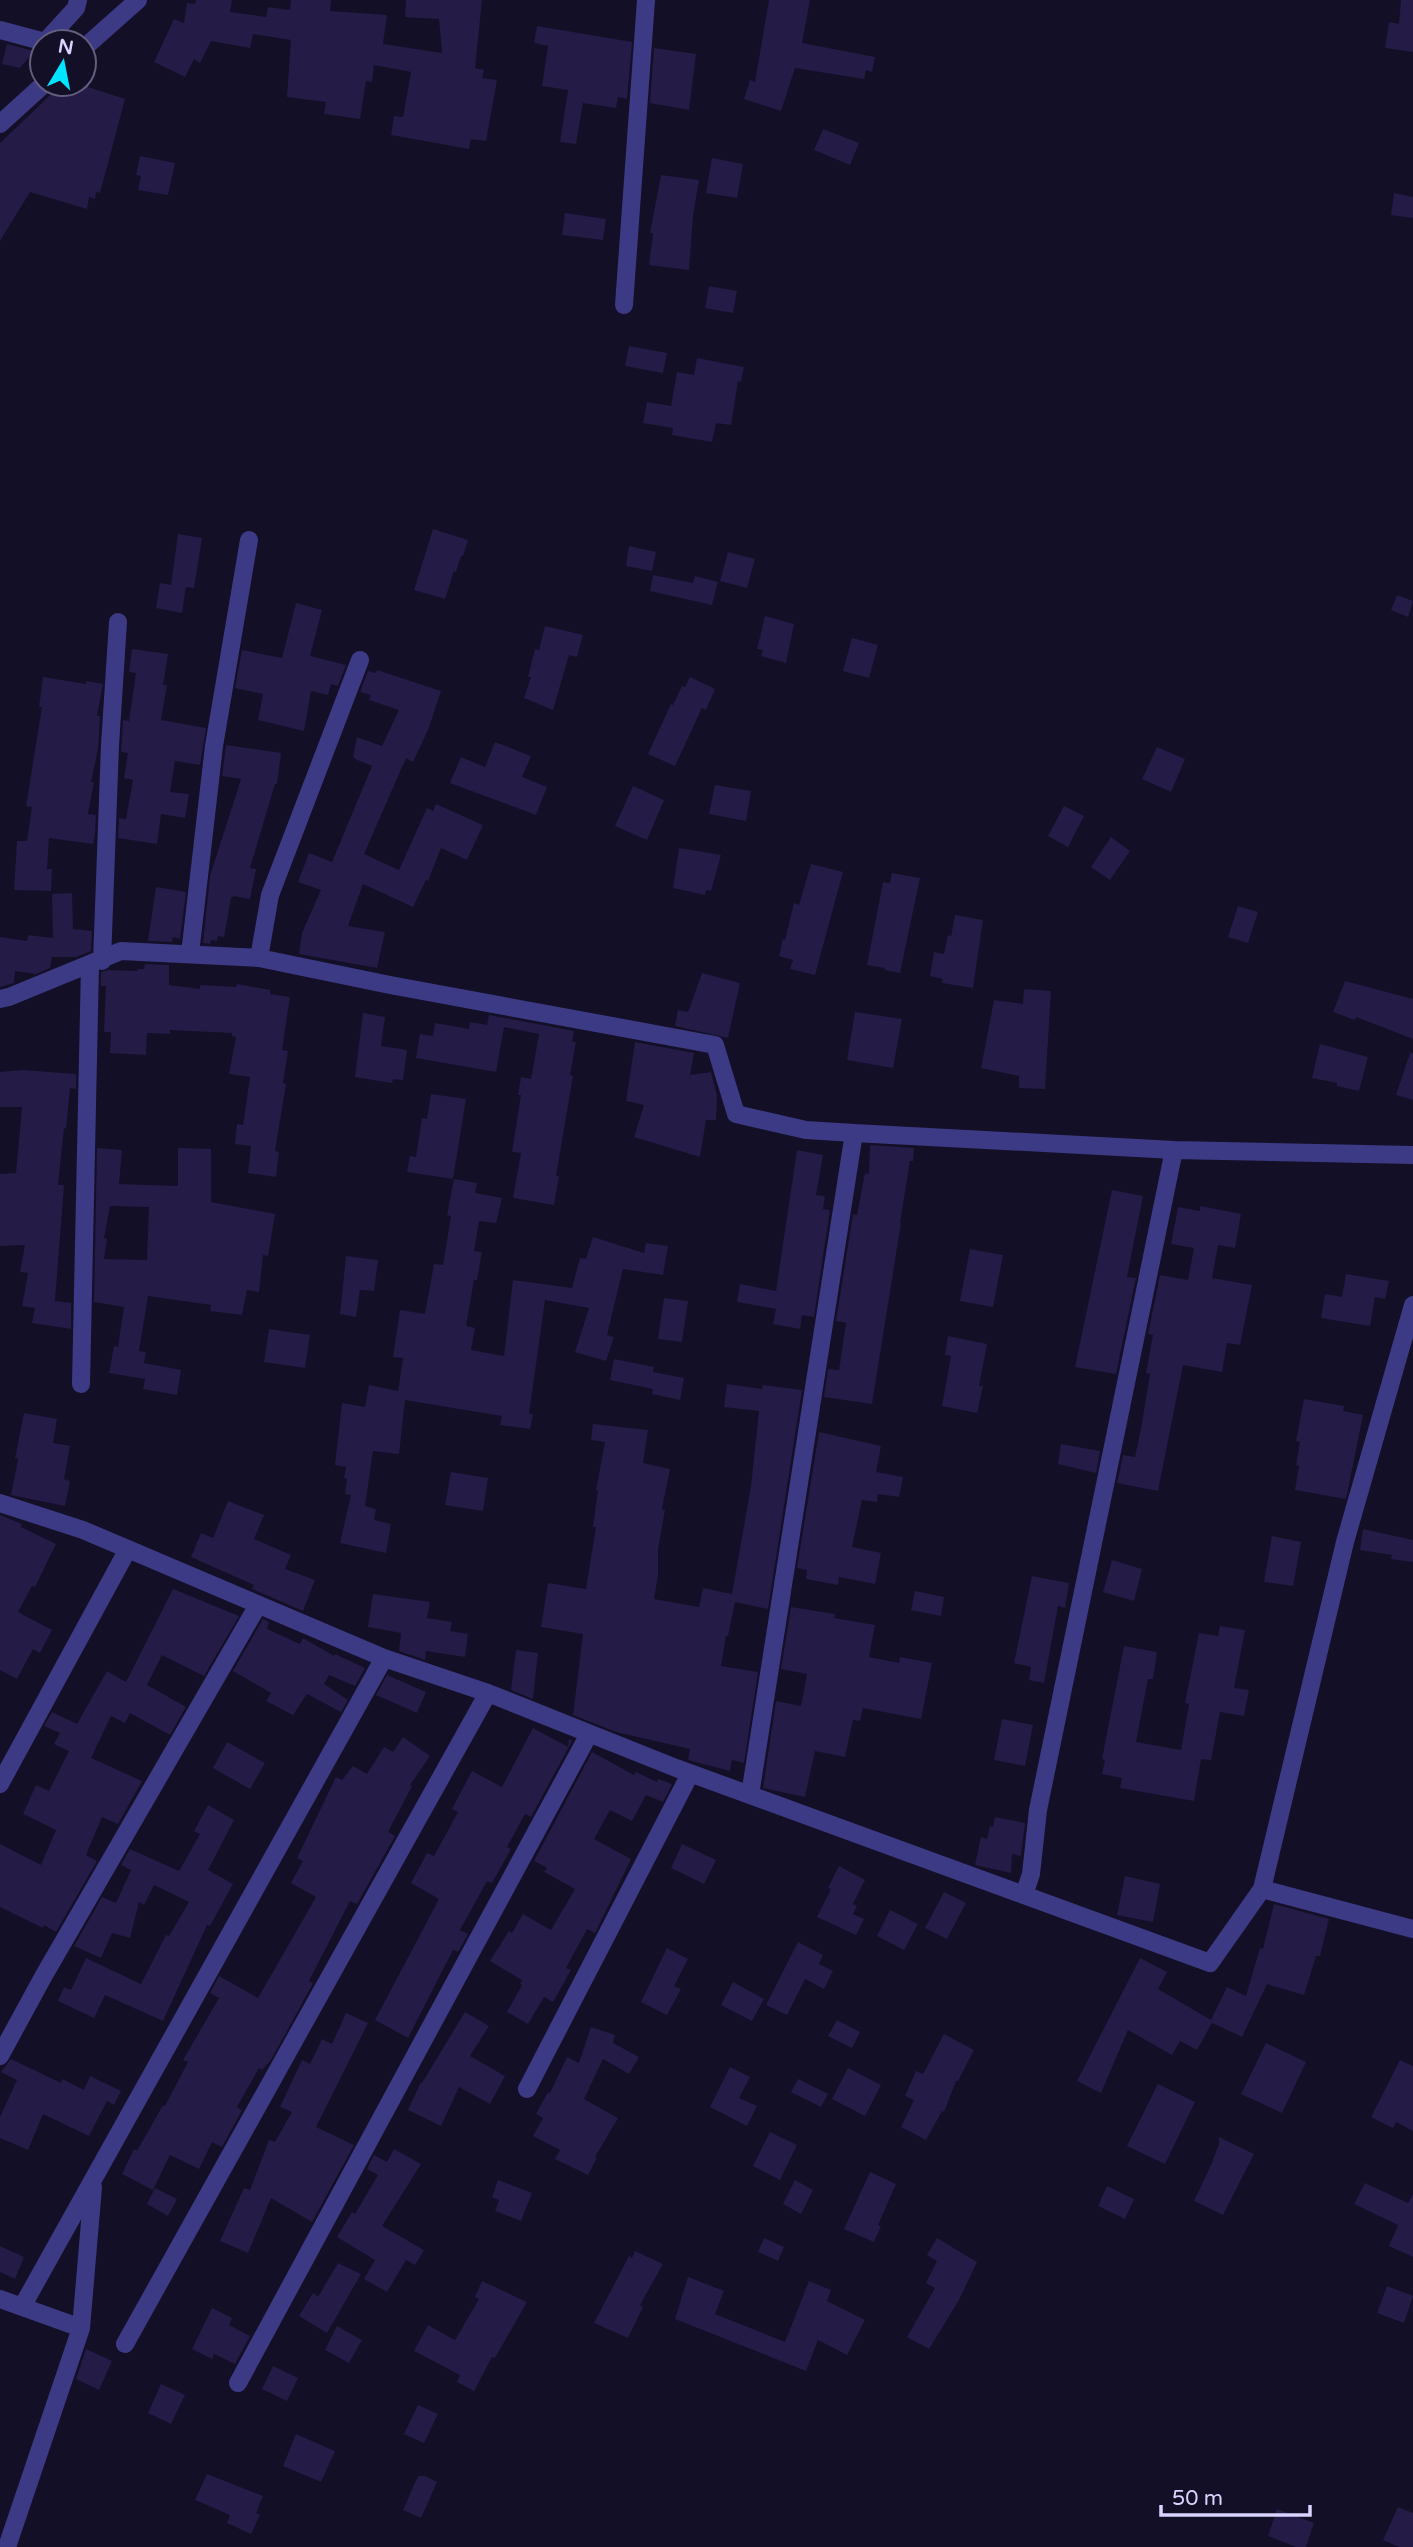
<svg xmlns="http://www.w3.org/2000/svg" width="1413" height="2547" font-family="'Varela Round',sans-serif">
  <rect width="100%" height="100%" fill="#130f26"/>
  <path fill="#241b47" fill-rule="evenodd" d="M196,0H232L230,12L266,17L268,7L290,10L291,0H331L330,11L387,15L383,44L442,53L439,19L405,17L406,0H482L475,68L484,70L482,78L497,80L486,141L471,139L469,149L391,135L394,116L403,117L411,72L374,65L372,82L366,81L360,119L324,114L326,102L287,97L291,40L253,34L250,48L211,41L200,63L194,59L185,77L154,62L174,19L184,23L187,3L195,4Z
    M769,0H810L802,43L875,57L872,72L866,70L864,79L795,68L781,111L744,99L750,80L755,82Z
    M1401,0H1413V52L1385,48L1389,22L1399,24Z
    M537,26L632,42L627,99L618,97L616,108L583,103L576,144L560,142L568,90L542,86L548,46L534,43Z
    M7,44L34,51L20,68L2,64Z
    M654,48L696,54L689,110L650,103Z
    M62,84H79L125,99L100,193L96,192L95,199L89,197L87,209L30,192L0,241V143Z
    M823,129L859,143L850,165L814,150Z
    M140,156L175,163L168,195L138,190L141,176L136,175Z
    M712,158L743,164L737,198L706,193Z
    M661,175L699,180L693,216L689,270L649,265L653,233H650Z
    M1394,193L1413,197V218L1391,215Z
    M565,213L606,219L603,240L562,235Z
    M709,286L737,291L733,313L705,308Z
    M629,346L667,353L663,373L625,366Z
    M697,358L744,367L741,382L738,381L731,425L716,423L712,442L672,435L673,428L643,423L647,402L671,406L677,372L694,375Z
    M433,529L468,540L463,556H461L456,572L454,571L445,599L414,590Z
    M178,534L202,538L194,588L186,587L182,613L156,608L160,583L171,585Z
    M629,546L656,552L652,571L626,566Z
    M728,552L755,559L747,588L720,581Z
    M653,575L693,583L695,576L718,582L712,605L650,591Z
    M1397,595L1413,601L1408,617L1391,610Z
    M296,603L322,610L310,656L346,665L338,686L331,684L328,695L311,691L304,731L258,720L263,694L235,688L242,650L282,658Z
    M765,616L794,624L786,663L761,656L763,650L757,649Z
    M545,626L583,635L577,657L569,655L553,710L524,698L531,677H528L535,649L539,650Z
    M852,638L878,645L869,678L843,671Z
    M132,649L168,654L163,685H167L161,720L206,728L200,765L175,761L170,792L189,794L185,818L161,814L157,844L118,838L119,818L126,819L133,780L124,778L128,753L121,752L123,720L129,721L136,673L129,672Z
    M377,670L441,691L428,730L413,762L406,758L364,854L399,870L427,808L433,811L436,804L483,825L467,860L441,848L428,881L426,880L413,907L363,884L348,926L385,932L377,968L299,954L302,933L321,890L298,882L309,853L332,862L372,766L355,759L353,756L357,737L382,746L399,710L369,700L371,695L360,692L368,671L376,673Z
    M43,677L86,684V681L103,684L97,716H100L98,749L91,782H94L88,814L96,815L95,834L93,844L49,838L47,869H52L51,891L14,890L17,841H27L32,807L26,806L42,707H39Z
    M690,677L715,689L706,710L702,708L675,766L648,754L671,704L673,705L682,686L685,687Z
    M495,742L531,756L522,777L547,787L536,815L450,783L461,757L485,767Z
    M226,745L281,753L277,784H275L250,868L256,869L250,899L234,896L231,898L224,937L218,936L217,941L211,940L210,944L203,943L210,876L241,779L222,776Z
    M1157,747L1185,759L1171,792L1142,779Z
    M715,785L751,791L746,821L709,814Z
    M633,786L664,800L647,840L615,826Z
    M1064,806L1084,816L1068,847L1048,836Z
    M1111,837L1130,851L1110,880L1091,867Z
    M679,848L721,855L711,891L706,890L705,895L673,888Z
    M811,864L843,872L815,975L790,969L793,960L779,956L783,939L785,940L794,903L799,905Z
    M892,873L920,878L900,973L885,970V968L867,965L883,882L890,883Z
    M156,887L186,892L180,939L173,937L172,942L148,941Z
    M72,893L73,929L92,931L91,951L76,957H52L50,968L36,974L15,971L14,983L0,987V937L27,941L28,935L53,938L52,894Z
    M1238,906L1258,912L1248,943L1228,937Z
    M955,915L983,920L973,988L942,983L943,979L930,976L934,952L944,954L948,935L951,936Z
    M145,964L169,965V985L200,989V985L236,987L237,984L270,990V994L290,997L282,1050L288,1051L283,1083L286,1084L275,1151L279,1152L276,1177L248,1173L251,1146L235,1144L237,1124L243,1125L250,1077L229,1074L236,1037L232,1036V1033L170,1030V1034L147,1033L146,1055L110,1053L111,1032H104L106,986H101V972L108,970L137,971L138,969H144Z
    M702,973L740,983L728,1038L675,1026L678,1010L688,1012Z
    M1345,981L1413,999V1039L1356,1017L1355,1020L1333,1012Z
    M1024,989L1051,991L1045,1089L1019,1088V1076L981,1068L994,1000L1023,1004Z
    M855,1012L902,1019L893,1068L847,1060Z
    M363,1013L385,1017L381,1046L407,1050L403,1080L393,1079L392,1083L355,1077Z
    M489,1015L574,1031L572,1042H576L570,1075L573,1076L556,1176H559L554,1205L513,1198L521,1153L512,1152L521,1095H518L521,1077L531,1079L539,1034L504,1027L496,1072L416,1058L420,1034L433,1036L435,1023L469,1029L470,1022L487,1025Z
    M635,1042L694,1053L690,1075L711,1072L717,1096L716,1120H706L700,1157L634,1137L644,1105L626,1101Z
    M1320,1044L1368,1057L1359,1091L1337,1086V1083L1312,1078Z
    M1410,1053H1413V1100L1396,1095Z
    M23,1070L76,1074V1089L70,1088L66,1129L64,1128L58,1185H64L55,1301L71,1303V1329L32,1323L35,1308L22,1306L28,1273L20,1272L25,1245L0,1246V1174L16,1173L22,1107H0V1072Z
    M431,1094L466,1099L453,1179L407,1172L410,1156L416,1157L422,1118L427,1119Z
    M870,1145L914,1148L913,1161H910L900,1223H901L872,1404L824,1397L828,1369L839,1370L846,1323L836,1321L853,1214L857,1215L865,1173L869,1174Z
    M97,1148L122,1150L119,1184L178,1186V1148L211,1149V1202L275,1214L268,1256L263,1255L259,1292L247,1290L242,1315L210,1311L211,1305L148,1296L139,1351L146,1352L144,1363L181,1370L177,1395L143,1389L145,1379L109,1373L114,1346L118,1347L124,1307L94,1302ZM110,1206L149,1207L147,1260L104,1259L107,1239L104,1238Z
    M797,1150L823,1155L816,1195L825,1196L823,1209L830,1210L814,1317L802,1315L800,1329L773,1324L776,1309L737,1302L740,1284L776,1291Z
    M454,1179L477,1183L475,1193L502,1198L496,1223L479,1221L474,1251L482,1252L477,1280H474L466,1326L475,1328L471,1350L504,1356L513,1280L572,1288L580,1258L586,1259L593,1237L644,1253L646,1243L668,1246L663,1275L623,1269L607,1335L614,1337L606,1361L575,1352L589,1308L545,1300L529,1414H533L530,1429L500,1425L502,1416L405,1400L399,1454L373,1451L365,1506L376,1509L374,1520L391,1524L386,1553L340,1543L351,1495L345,1494L347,1479L344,1478L346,1467L335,1465L342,1403L365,1407L369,1385L398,1391L403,1358L393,1357L400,1310L425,1314L434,1264L443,1265L451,1216L447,1215Z
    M1112,1190L1143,1196L1127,1277L1136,1278L1116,1374L1075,1367Z
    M1200,1206L1241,1214L1235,1248L1218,1245L1212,1278L1252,1285L1240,1345L1227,1343L1222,1372L1183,1365L1158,1491L1117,1483L1123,1455L1135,1457L1141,1429L1150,1374L1146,1373L1153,1335L1148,1334L1160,1275L1188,1280L1194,1248L1171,1244L1178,1207L1200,1211Z
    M970,1249L1003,1255L993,1307L960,1301Z
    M346,1256L378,1260L374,1291L360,1290L356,1317L340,1314Z
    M1346,1274L1389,1281L1385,1299L1375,1297L1370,1326L1321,1318L1325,1294L1342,1297Z
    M664,1298L688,1301L682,1342L658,1339Z
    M269,1329L310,1335L305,1368L264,1362Z
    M948,1336L987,1344L979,1386H983L977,1413L942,1406L951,1356L945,1355Z
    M614,1359L654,1367L653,1372L684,1378L680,1400L652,1394L653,1389L610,1380Z
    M727,1384L762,1389L763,1385L802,1390L768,1609L735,1602L728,1636H726L721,1666L758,1672L744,1763L732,1760L730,1771L688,1760L690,1749L616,1732L573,1715L583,1634L541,1627L548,1583L586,1589L596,1527H593L598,1490H596L605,1442L591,1440L593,1424L648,1430L643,1463L670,1469L662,1509L665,1510L658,1549V1576L654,1599L699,1607L703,1588L732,1594L751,1486L759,1411L724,1407Z
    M1304,1399L1344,1406L1343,1411L1363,1415L1346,1499L1295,1490L1299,1466L1296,1465L1300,1442L1296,1441Z
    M24,1413L57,1419L53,1443L70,1446L64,1479L70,1481L65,1506L11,1495L18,1459L15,1458Z
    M819,1432L881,1446L876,1472L903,1477L899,1497L878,1494L877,1502L862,1500L852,1547L881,1553L875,1584L839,1577L838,1585L806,1579L807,1570L797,1568Z
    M1061,1444L1100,1451L1096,1473L1058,1464Z
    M451,1472L488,1478L483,1511L445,1505Z
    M228,1501L264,1515L254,1539L291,1555L285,1569L315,1580L303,1611L252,1589L254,1585L191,1557L201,1533L213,1538Z
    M0,1515L22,1524L21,1527L56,1544L35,1587L32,1586L18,1612L52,1630L40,1653L33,1649L17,1679L0,1670Z
    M1363,1529L1413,1540V1562L1391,1559L1392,1555L1360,1550Z
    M1272,1536L1301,1542L1293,1586L1264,1582Z
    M1112,1560L1142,1569L1134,1601L1103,1592Z
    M1032,1576L1069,1583L1065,1608L1058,1606L1044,1683L1029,1680L1031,1667L1014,1663Z
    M173,1589L239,1616L204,1676L162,1655L147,1685L186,1707L170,1735L130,1713L125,1723L111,1716L91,1758L142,1781L118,1824L102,1817L86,1855L97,1861L56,1932L44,1925L43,1928L0,1907V1844L41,1865L56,1830L23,1814L36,1785L49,1791L69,1751L54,1744L60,1733L44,1726L52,1712L77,1724L107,1671L126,1682Z
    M915,1591L944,1597L941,1616L911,1610Z
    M373,1594L430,1602L427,1618L452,1622L450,1631L468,1634L465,1657L426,1651L425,1660L399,1651L401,1633L368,1627Z
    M791,1607L835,1614L834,1618L875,1625L869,1657L899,1663L900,1657L932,1663L921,1719L863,1708L860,1721L853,1720L845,1757L815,1751L805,1797L763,1788L776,1701L801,1706L807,1674L781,1669Z
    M263,1619L269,1622L267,1629L300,1644L303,1638L334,1656L335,1654L365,1668L355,1686L329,1675L324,1684L348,1700L341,1712L307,1694L293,1715L266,1701L271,1693L233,1671Z
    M1220,1626L1245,1630L1234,1688L1249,1690L1244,1716L1220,1712L1211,1760L1201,1759L1194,1801L1120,1788L1122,1778L1102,1774L1105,1760L1102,1759L1124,1646L1157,1652L1153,1679H1148L1136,1742L1181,1750L1189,1704L1185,1703L1199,1633L1218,1636Z
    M516,1650L538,1653L533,1699L511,1690Z
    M387,1675L426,1692L417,1713L376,1695Z
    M1002,1719L1033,1725L1025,1766L994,1760Z
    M533,1728L568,1747L569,1739L572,1741L531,1817L525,1814L507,1847L511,1849L492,1883L487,1881L460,1930L468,1934L458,1952L453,1950L408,2038L375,2020L439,1899L411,1883L427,1853L434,1856L458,1812L452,1809L472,1771L502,1787Z
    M403,1737L430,1756L410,1785L412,1786L388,1832L395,1836L357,1904L350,1901L309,1981L313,1983L311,1987L271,2060L262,2070L259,2068L237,2107L242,2110L222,2147L212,2142L199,2169L170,2155L153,2190L122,2174L134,2149L137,2151L163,2105L165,2106L188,2062L183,2060L219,1998L210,1993L219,1976L258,1998L316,1897L291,1883L303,1861L297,1858L336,1777L342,1780L353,1766L367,1774L384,1747L393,1752Z
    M227,1742L265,1763L250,1789L213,1768Z
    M592,1752L634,1775L636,1772L657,1782L658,1779L672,1784L663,1802L646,1795L632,1821L610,1810L594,1839L631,1859L595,1933L587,1929L566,1968L571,1970L553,2002L544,1997L528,2024L507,2012L522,1985L520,1984L522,1980L490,1961L509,1931L512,1933L523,1914L551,1930L575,1889L544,1872L547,1868L534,1861Z
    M208,1805L234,1820L208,1870L233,1884L210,1926L207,1925L163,2021L105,1995L94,2018L58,2001L64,1987L71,1990L86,1958L141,1984L166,1935L169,1936L189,1902L154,1885L144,1905L139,1902L130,1938L112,1933L101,1958L74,1946L102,1897L116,1903L131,1870L121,1865L130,1849L179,1871L200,1834L194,1831Z
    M995,1817L1025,1823L1021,1856L1012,1854L1011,1873L975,1865L981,1837L987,1839L990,1826L993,1827Z
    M682,1844L716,1860L704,1884L671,1868Z
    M839,1866L865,1880L853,1904L857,1906L853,1914L864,1919L856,1935L817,1917L831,1889L828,1888Z
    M1125,1876L1160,1884L1153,1922L1117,1915Z
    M944,1892L966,1903L947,1939L925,1928Z
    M1274,1904L1329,1919L1320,1956H1316L1304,1995L1267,1984L1242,2037L1212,2023L1197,2050L1180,2041L1172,2055L1128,2030L1101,2093L1077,2081L1140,1958L1167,1972L1158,1989L1211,2020L1227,1987L1246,1996L1260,1948L1263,1949Z
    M890,1910L918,1924L904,1950L877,1936Z
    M798,1942L823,1955L819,1964L833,1971L824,1989L805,1979L787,2015L766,2005Z
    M667,1948L688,1959L674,1986L681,1989L667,2015L641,2002Z
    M733,1982L764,1999L752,2021L721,2005Z
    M465,2012L489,2026L470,2056L505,2076L490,2104L459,2087L441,2126L408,2110L421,2082L422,2083Z
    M346,2013L368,2023L316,2127L354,2145L312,2222L271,2198L248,2253L220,2241L244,2188L250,2190L269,2140L275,2142L292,2112L280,2107L302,2060L310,2064L322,2039L332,2044Z
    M837,2020L860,2032L852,2048L828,2036Z
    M591,2027L615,2035L613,2043L639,2057L629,2074L603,2059L584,2099L618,2118L595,2157L597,2158L588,2175L555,2159L560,2150L533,2136L543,2118L536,2114L548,2092L550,2093L567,2057L579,2063Z
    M944,2034L974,2050L958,2081H956L944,2112L942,2111L926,2140L901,2127L914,2100L905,2096L916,2071L923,2074Z
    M1266,2043L1306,2062L1282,2113L1241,2094Z
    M11,2059L61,2083L62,2079L84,2090L90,2076L121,2091L114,2105L107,2101L89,2136L43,2114L28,2150L0,2138V2117L17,2080L1,2072Z
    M1400,2060L1413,2066V2131L1396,2122L1393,2128L1371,2117Z
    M730,2067L750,2077L739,2098L757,2106L747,2126L710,2107Z
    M848,2068L881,2085L865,2116L832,2099Z
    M798,2079L828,2094L821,2107L791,2092Z
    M1158,2084L1195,2102L1165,2164L1127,2146Z
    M770,2132L797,2145L780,2180L753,2166Z
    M1219,2137L1254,2154L1223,2215L1194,2201L1211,2165L1219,2144Z
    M394,2149L421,2164L382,2226L424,2250L415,2265L406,2260L387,2292L364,2279L375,2260L337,2237L352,2212L355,2214L378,2175L367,2169L374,2155L387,2162Z
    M870,2172L896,2184L878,2225L881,2226L874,2242L844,2229Z
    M498,2180L532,2193L521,2221L495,2211L499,2200L492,2197Z
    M795,2180L813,2190L801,2214L783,2204Z
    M1365,2183L1408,2203L1413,2194V2257L1389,2246L1398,2225L1354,2204Z
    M1107,2186L1134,2199L1125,2219L1098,2206Z
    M155,2188L177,2199L168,2216L147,2204Z
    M764,2238L784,2247L778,2261L758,2252Z
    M937,2238L977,2262L959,2300L929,2349L907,2337L935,2288L926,2283L937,2261L927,2255Z
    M0,2246L24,2257L15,2279L0,2272Z
    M635,2251L663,2264L640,2305L643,2307L628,2338L594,2323L629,2256L632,2258Z
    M338,2263L361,2274L327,2333L299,2316L313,2293L318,2297Z
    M688,2277L724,2291L715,2314L785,2342L809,2281L831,2290L827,2301L865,2320L847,2355L818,2340L806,2371L675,2319Z
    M482,2281L527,2302L495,2358L492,2357L474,2391L457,2382L460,2375L414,2351L428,2325L455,2340L479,2299L475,2297Z
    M1387,2286L1413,2296L1404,2323L1377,2313Z
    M212,2308L232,2318L229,2325L250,2336L235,2364L214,2354L212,2359L192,2349Z
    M337,2326L362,2340L349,2363L325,2350Z
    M86,2349L112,2361L99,2390L76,2379Z
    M273,2366L298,2378L287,2401L262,2389Z
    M161,2384L185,2395L171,2424L148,2413Z
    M418,2405L438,2414L424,2443L404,2434Z
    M296,2434L335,2451L321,2482L283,2466Z
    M207,2474L263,2496L256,2513L260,2515L251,2534L227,2523L230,2515L195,2500Z
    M418,2476H425L437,2482L421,2518L403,2510Z
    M1398,2507L1413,2513V2547H1399L1383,2540Z
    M1277,2509L1314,2523L1306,2547H1296L1268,2536Z"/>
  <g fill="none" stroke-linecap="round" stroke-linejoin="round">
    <path stroke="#3d3a85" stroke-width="18" d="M0,30L45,42L76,8L78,0
      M84,48L138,0
      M0,124L44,84
      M624,305L646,0
      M190,954L214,746L249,540
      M259,958L270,895L360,660
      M102,961L110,745L118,622
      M0,999L9,997L121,951L259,958L390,985L715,1045L736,1114L806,1130L854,1133L1174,1150L1413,1155
      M81,1384L90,965
      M0,1503L83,1530L384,1658L488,1693L676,1768L1210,1963L1262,1889L1413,1929
      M0,1784L128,1549
      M750,1795L854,1133
      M1262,1889L1345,1542L1413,1305
      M1024,1895L1031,1874L1038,1810L1174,1150
      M0,2056L43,1977L258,1605
      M527,2089L690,1774
      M0,2299L81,2328
      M22,2307L384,1658
      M125,2344L488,1693
      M238,2383L589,1734
      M7,2547L81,2328L93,2187"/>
  </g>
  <g transform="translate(63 63) rotate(10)"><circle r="33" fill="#130f26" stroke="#625e7d" stroke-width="2"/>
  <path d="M0-5L12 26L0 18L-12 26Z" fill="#00e5ff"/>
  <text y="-10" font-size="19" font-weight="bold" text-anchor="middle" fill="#d9d4ff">N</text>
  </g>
  <path d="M1161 2505v10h149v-10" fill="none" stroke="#d9d4ff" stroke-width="3.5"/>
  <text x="1172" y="2505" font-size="21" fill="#d9d4ff" stroke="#130f26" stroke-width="5" paint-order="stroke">50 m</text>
</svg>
